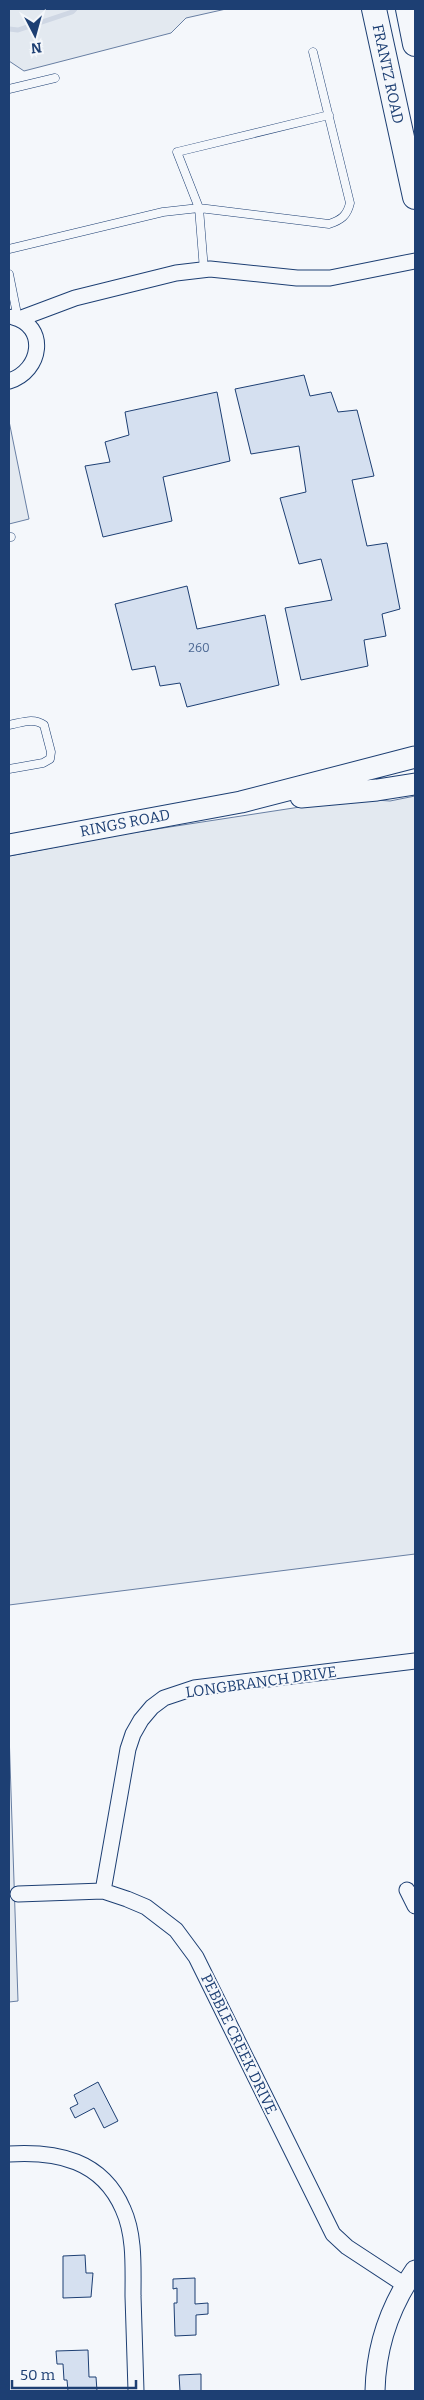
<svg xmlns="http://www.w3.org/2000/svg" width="424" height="2400" font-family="Bitter,serif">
  <rect width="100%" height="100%" fill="#f4f7fb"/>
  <path fill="#e3e9f0" stroke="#687fa3" d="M9,9H226L186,18L171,33L24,71L9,61Z
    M9,421L29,519L9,524Z
    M415,796V1554L9,1605V856L124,834L300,807L361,799L390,801Z
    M9,1732L18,2001L9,2002Z"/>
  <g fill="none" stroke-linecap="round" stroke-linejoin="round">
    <path stroke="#cfd7e4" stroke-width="5" d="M9,29L18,30L72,12L75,9"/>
  </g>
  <path fill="#d5e0f0" stroke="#1d3f73" d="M304,375L310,396L331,392L338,412L357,410L374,476L352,480L367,546L387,543L400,609L382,614L386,636L364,640L368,666L301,680L285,608L332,600L321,559L299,564L280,498L306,492L299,446L251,454L235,389Z
    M217,392L230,461L163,477L172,521L103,537L85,466L110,462L105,442L129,435L125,412Z
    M187,586L197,629L265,615L279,685L187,707L180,683L160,686L155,666L132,670L115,604Z
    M98,2082L118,2121L104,2128L94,2108L75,2118L70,2108L78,2104L74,2095Z
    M85,2255L86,2273H93L91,2297L63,2298V2256Z
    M195,2278V2304L208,2303V2314L196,2315V2335L175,2336L174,2303H177V2288L173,2289V2279Z
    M88,2350L89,2377H96L97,2391H68L67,2380H64L63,2364H57L56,2351Z
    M201,2374V2391H217H180L179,2375Z"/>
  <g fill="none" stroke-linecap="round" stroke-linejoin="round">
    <g stroke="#1d3f73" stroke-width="9">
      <path id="service" d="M9,89L55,78
        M9,249L163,212L199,208L329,224C341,220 347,216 350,203L313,52
        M204,270L199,208L177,152L329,115
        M9,274L18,319
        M9,537H11
        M9,725C21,723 33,717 44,725L51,752L50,759L43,763L9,769"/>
    </g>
    <g stroke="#1d3f73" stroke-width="17">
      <path id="minor" d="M19,319L75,298L176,273L210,269L297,278H330L415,261
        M9,381C42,371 48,326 13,317
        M407,1890L415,1906
        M103,1891L128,1749L133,1734L141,1720L152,1707L164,1698L194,1688L415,1661
        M18,1894L103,1891L127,1899L146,1907L176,1930L196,1957L333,2234L347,2247L405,2285
        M9,2154C57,2151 102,2160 123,2209C135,2235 133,2268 133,2296C134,2328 135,2359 136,2391"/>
    </g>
    <g stroke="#1d3f73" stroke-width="21">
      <path id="tertiary" d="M375,2391C376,2347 390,2306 415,2270"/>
    </g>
    <g stroke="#1d3f73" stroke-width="23">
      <path id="secondary" d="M301,797L377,790L415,784
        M9,845L241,802L415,757"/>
    </g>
    <g stroke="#1d3f73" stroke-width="26">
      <path id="primary" d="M374,9L415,197
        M408,9L415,44"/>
    </g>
    <use href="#service" stroke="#f4f7fb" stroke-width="8"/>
    <use href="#minor" stroke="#f4f7fb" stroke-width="15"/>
    <use href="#tertiary" stroke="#f4f7fb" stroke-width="19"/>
    <use href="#secondary" stroke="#f4f7fb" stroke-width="21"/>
    <use href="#primary" stroke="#f4f7fb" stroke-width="24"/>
  </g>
  <g text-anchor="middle" stroke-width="4" stroke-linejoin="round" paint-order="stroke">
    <g font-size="12" fill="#4b6792">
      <text x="199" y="652">260</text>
    </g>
    <g font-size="15" fill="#1d3f73" stroke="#f4f7fb">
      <text transform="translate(388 74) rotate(78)" y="5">FRANTZ ROAD</text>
      <text transform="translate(125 823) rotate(-11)" y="5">RINGS ROAD</text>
      <text transform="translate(261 1682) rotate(-8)" y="5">LONGBRANCH DRIVE</text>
      <text transform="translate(239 2044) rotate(64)" y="5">PEBBLE CREEK DRIVE</text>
    </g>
  </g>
  <rect width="424" height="2400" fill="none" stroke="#1d3f73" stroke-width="20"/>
  <g transform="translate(35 35) rotate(174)" stroke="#f4f7fb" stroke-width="4" paint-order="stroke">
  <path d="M0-4L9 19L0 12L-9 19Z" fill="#1d3f73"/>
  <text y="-8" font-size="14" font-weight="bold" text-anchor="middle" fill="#1d3f73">N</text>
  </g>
  <path d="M12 2380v8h124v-8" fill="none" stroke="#1d3f73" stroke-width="2.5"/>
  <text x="20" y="2380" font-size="15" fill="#1d3f73" stroke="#f4f7fb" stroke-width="4" paint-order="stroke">50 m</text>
</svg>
